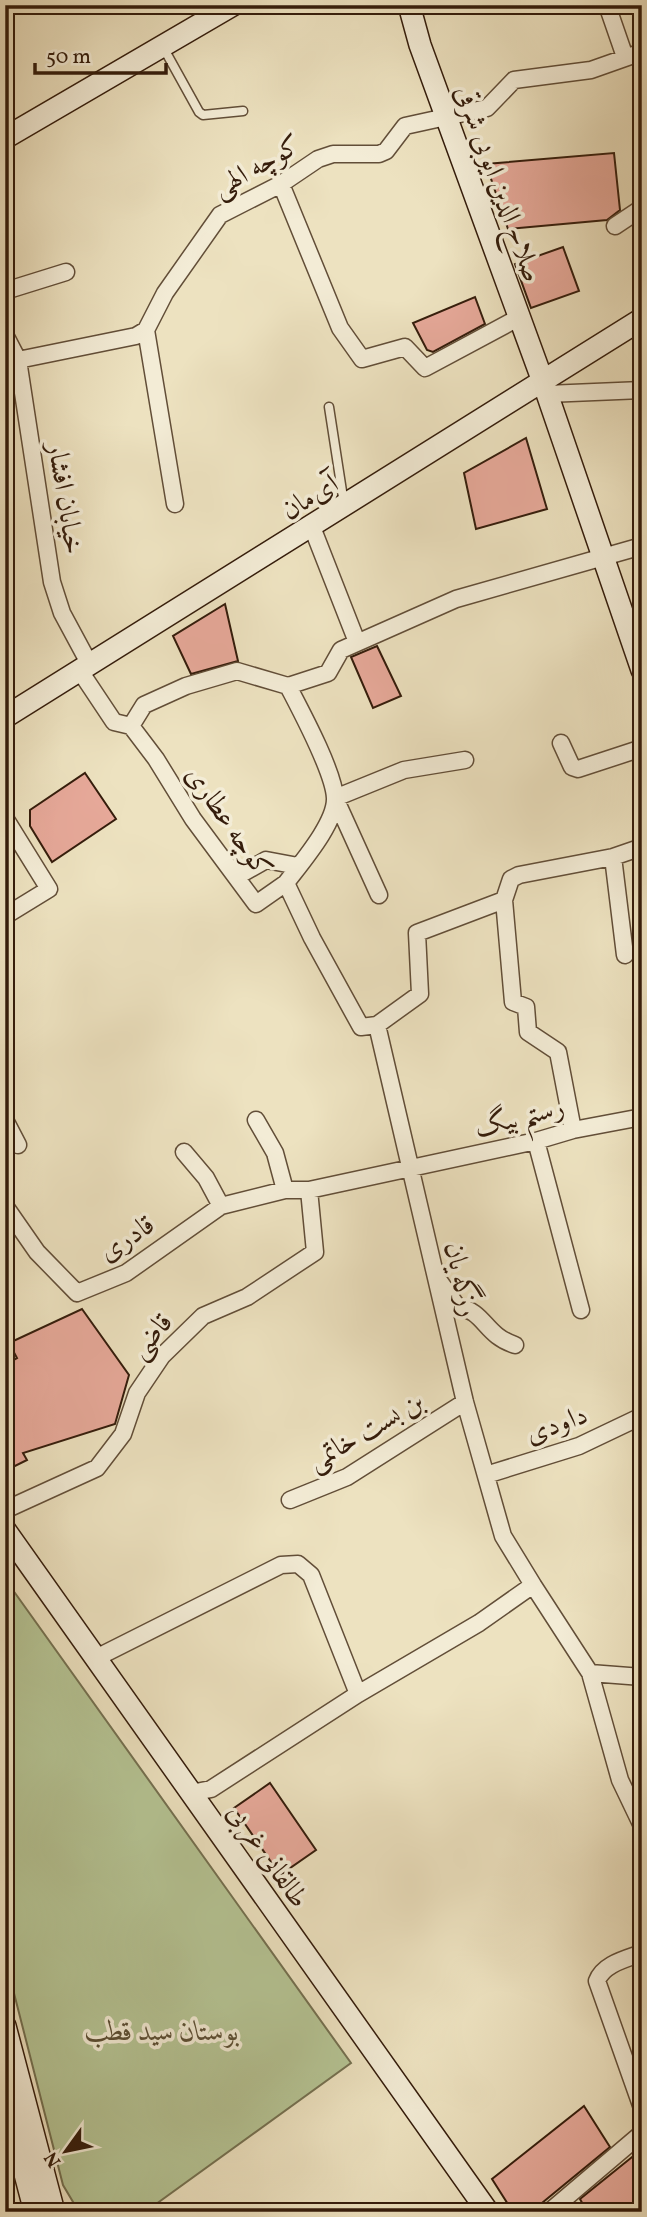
<svg xmlns="http://www.w3.org/2000/svg" width="647" height="2217" font-family="Vollkorn,Amiri,serif">
  <rect width="100%" height="100%" fill="#ede2c0"/>
  <filter id="stains"><feTurbulence type="fractalNoise" baseFrequency=".00286" numOctaves="4"/><feColorMatrix values="0 0 0 0 .2 0 0 0 0 .09 0 0 0 0 .02 0 0 0 .5 -.17"/></filter>
  <radialGradient id="worn" r=".72"><stop offset=".6" stop-color="#630" stop-opacity="0"/><stop offset="1" stop-color="#630" stop-opacity=".3"/></radialGradient>
  <path fill="#b5c494" stroke="#747050" stroke-width="2" d="M5,1579L351,2063L145,2212H79L63,2185L5,1958Z"/>
  <path fill="#e7a99a" stroke="#341c0b" stroke-width="2" d="M614,153L620,210L607,220L508,229L486,164Z
    M563,247L579,291L531,308L515,264Z
    M475,297L485,324L433,352L427,350L413,323Z
    M526,438L547,509L476,529L464,473Z
    M225,604L238,661L191,674L173,636Z
    M377,646L401,696L373,708L351,657Z
    M85,773L116,819L52,862L30,826V810Z
    M82,1309L129,1375L115,1424L23,1453L27,1460L5,1471V1365L17,1358L9,1343Z
    M270,1783L316,1850L280,1875L234,1808Z
    M584,2106L610,2147L531,2212H513L492,2179Z
    M642,2149V2212H587L580,2199Z"/>
  <g fill="none" stroke-linecap="round" stroke-linejoin="round">
    <g stroke="#624e38" stroke-width="11">
      <path id="lane" d="M163,47L199,112L203,115L243,111
        M329,407L344,504"/>
    </g>
    <g stroke="#624e38" stroke-width="19">
      <path id="street" d="M607,5L625,57
        M281,184L340,328L362,359L405,347L425,368L520,317
        M615,226L642,208
        M5,291L66,272
        M146,330L175,504
        M5,335L18,360L52,582L62,613L90,665
        M18,360L136,336L146,330L165,293L220,215L281,184L318,159L333,154H379L386,151L405,126L487,108L514,80L591,70L642,52
        M547,394L642,390
        M312,527L357,642
        M80,671L114,722L131,726L156,759L193,819L256,904L286,883L312,938L361,1027L377,1025
        M288,686L328,673L341,650L456,599L642,546
        M131,726L144,705L186,686L237,671L288,686C301,711 334,772 335,798C336,823 301,863 286,883
        M561,743L572,767L578,769L642,748
        M5,818L49,889L5,916
        M613,857L625,955
        M236,877L266,860L298,866
        M379,895L335,798L404,770L465,760
        M504,900L511,879L519,875L613,857L642,847
        M5,1120L18,1145
        M256,1120L275,1153L285,1190
        M536,1141L581,1310
        M184,1152L206,1178L221,1206
        M5,1206L37,1252L77,1293L126,1273L221,1206L285,1190H309L536,1141L573,1130L642,1117
        M440,1282L457,1306C486,1312 484,1335 515,1345
        M486,1475L579,1446L642,1416
        M290,1500L347,1477L465,1402
        M5,1510L97,1468L123,1434L137,1393L162,1356L203,1316L247,1297L315,1252L309,1190
        M533,1585L503,1536L465,1402L377,1025L420,994L417,933L504,900L513,1002L526,1007L528,1032L558,1052L573,1130
        M96,1658L281,1565L298,1564L311,1575L358,1694
        M590,1673L642,1677
        M191,1793L211,1789L358,1694L479,1623L533,1585L590,1673L620,1780L642,1826
        M642,1953C626,1959 603,1964 597,1981L642,2108
        M549,2212L642,2133"/>
    </g>
    <g stroke="#341c0b" stroke-width="24">
      <path id="secondary" d="M409,5L420,45L542,379L642,670
        M5,138L233,5
        M5,717L642,319
        M5,1530L488,2212
        M5,2026L54,2212
        M5,2098L35,2212"/>
    </g>
    <use href="#lane" stroke="#f3ecd6" stroke-width="8"/>
    <use href="#street" stroke="#f3ecd6" stroke-width="16"/>
    <use href="#secondary" stroke="#f3ecd6" stroke-width="21"/>
  </g>
  <g text-anchor="middle" stroke-width="7" stroke-linejoin="round" paint-order="stroke">
    <g font-size="28" fill="#341c0b" stroke="#f3ecd6">
      <text transform="translate(256 165) rotate(-30)" y="10">کوچه الهی</text>
      <text transform="translate(500 183) rotate(70)" y="10">صلاح الدین ایوبی شرقی</text>
      <text transform="translate(309 496) rotate(-32)" y="10">آی‌مان</text>
      <text transform="translate(67 498) rotate(81)" y="10">خیابان افشار</text>
      <text transform="translate(230 821) rotate(55)" y="10">کوچه عطاری</text>
      <text transform="translate(519 1116) rotate(-14)" y="10">رستم بیگ</text>
      <text transform="translate(126 1237) rotate(-33)" y="10">قادری</text>
      <text transform="translate(463 1279) rotate(77)" y="10">رزگه یان</text>
      <text transform="translate(150 1335) rotate(-49)" y="10">قاضی</text>
      <text transform="translate(556 1423) rotate(-20)" y="10">داودی</text>
      <text transform="translate(365 1430) rotate(-30)" y="10">بن بست خاتمی</text>
      <text transform="translate(269 1855) rotate(55)" y="10">طالقانی غربی</text>
    </g>
    <g font-size="28" font-style="italic" fill="#5b4e34" stroke="#f3ecd6">
      <text x="162" y="2040">بوستان سید قطب</text>
    </g>
  </g>
  <rect width="647" height="2217" fill="none" stroke="#ede2c0" stroke-width="28"/>
  <rect x="7" y="7" width="633" height="2203" fill="none" stroke="#341c0b" stroke-width="3.5"/>
  <rect x="14" y="14" width="619" height="2189" fill="none" stroke="#341c0b" stroke-width="2"/>
  <g transform="translate(66 2151) rotate(237)" stroke="#f3ecd6" stroke-width="5" paint-order="stroke">
  <path d="M0-5L12 26L0 18L-12 26Z" fill="#341c0b"/>
  <text y="-10" font-size="19" font-weight="bold" text-anchor="middle" fill="#341c0b">N</text>
  </g>
  <path d="M35 63v10h131v-10" fill="none" stroke="#341c0b" stroke-width="3.5"/>
  <text x="46" y="63" font-size="21" fill="#341c0b" stroke="#f3ecd6" stroke-width="5" paint-order="stroke">50 m</text>
  <rect width="100%" height="100%" filter="url(#stains)"/>
  <rect width="100%" height="100%" fill="url(#worn)"/>
</svg>
